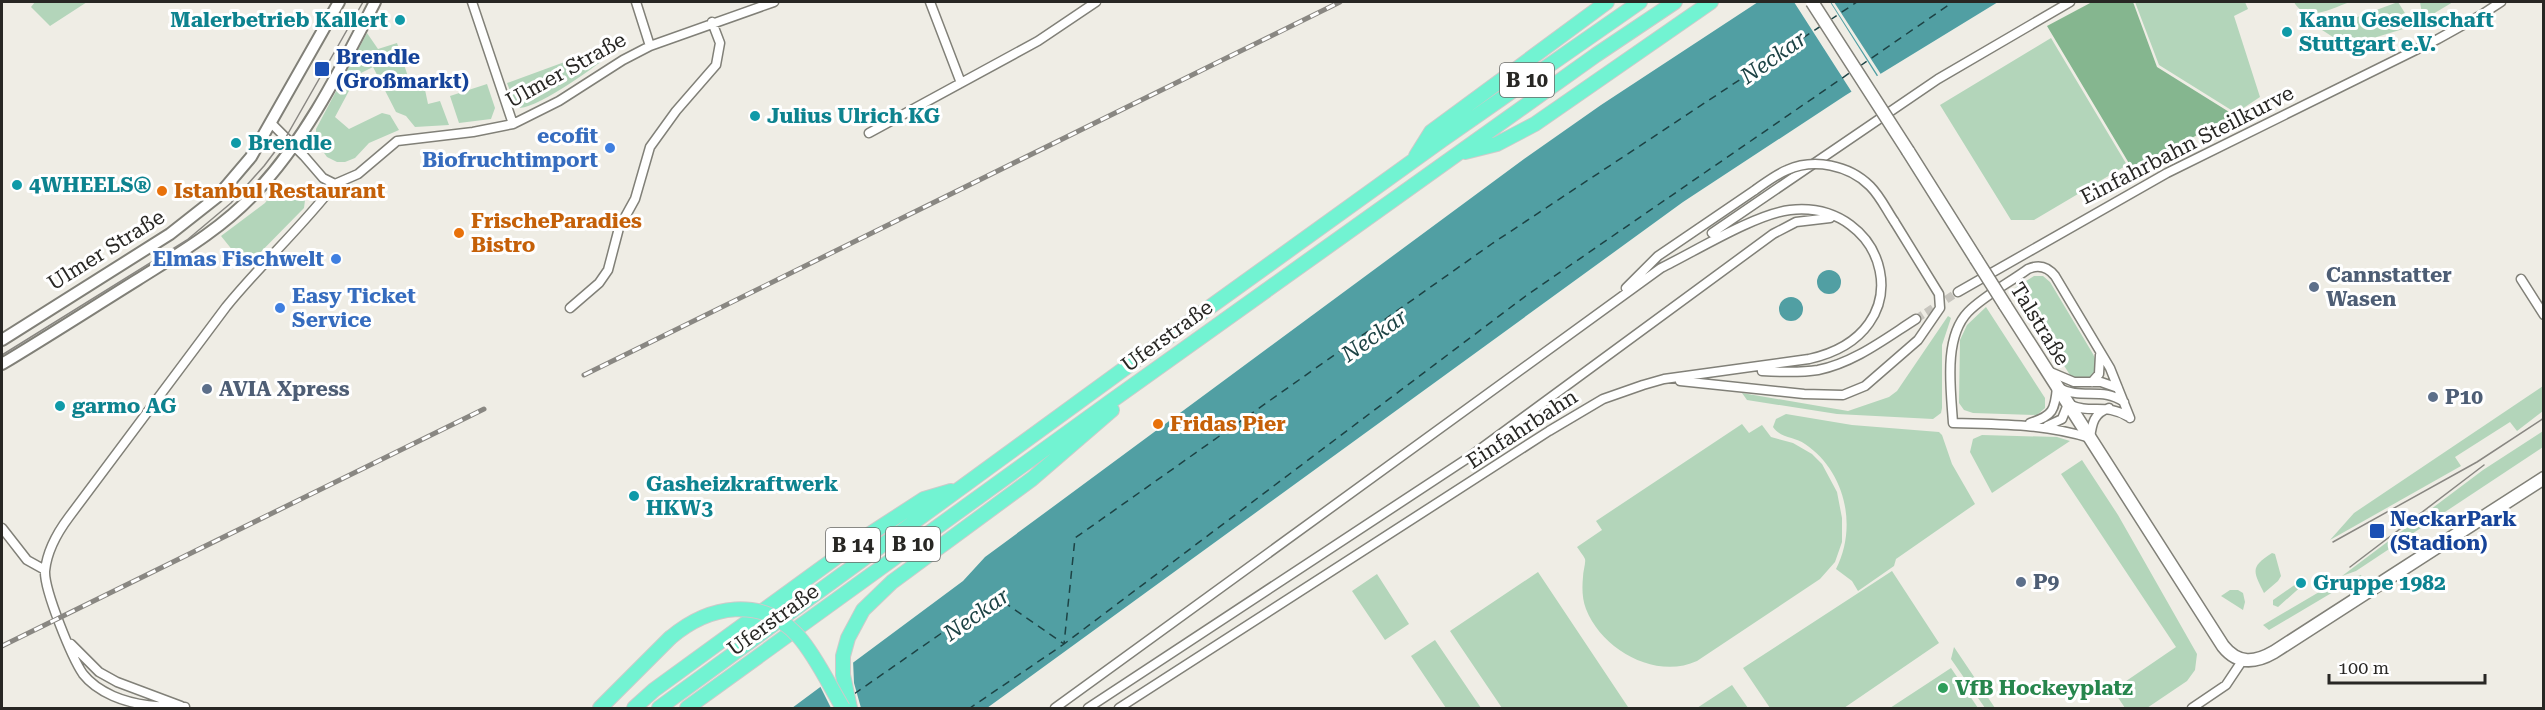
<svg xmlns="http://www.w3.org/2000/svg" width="2545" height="710" font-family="'Roboto Serif',serif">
  <rect width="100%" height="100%" fill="#efede5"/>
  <path fill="#b3d5ba" d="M35,2H87L50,26L31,7Z
    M2135,2H2245L2248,9L2234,16L2260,97L2236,113L2159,65Z
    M2294,2H2350C2332,8 2306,24 2294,2Z
    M2398,2L2413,26L2347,46L2322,30Z
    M2420,2H2453L2423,20Z
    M367,33L378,49L397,43L412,89L424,85L428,104L440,101L449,125L415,127L406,116L396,112L373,67L347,80L351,87L335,117L349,129L382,113L390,115L399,130L369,143L355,158L345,162H337L327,157L316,142V129Z
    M2051,38L2127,165L2034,220H2011L1940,105Z
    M619,42L617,50C597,65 542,106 520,108L515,103L507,83Z
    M487,84L495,108L491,119L459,123L450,96Z
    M307,185L304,208L246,267L221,236L265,203L277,187Z
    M2034,276H2043L2050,282L2093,354C2098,364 2096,372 2088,379H2075L2070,375L2015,288Z
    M1986,307L2045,398V408L2037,415L1973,413L1964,410L1959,403L1960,340L1967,325Z
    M1948,316L1951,318L1942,345V408L1941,413L1933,419L1837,414L1747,400L1742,393L1848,411L1889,397L1897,391Z
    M2543,386V411L2517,431L2510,422L2455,457L2461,466L2330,540L2354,513Z
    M1786,414L1852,425L1939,432L1942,435L1952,464L1975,504L1896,559L1894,566L1858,591L1852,581L1836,569C1858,526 1845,471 1805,444C1795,437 1780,438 1773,427L1776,419Z
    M1742,424L1749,433L1762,425L1771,437L1793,443L1812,454L1822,464L1837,492L1842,518V542L1835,562L1820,579L1697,661C1656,680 1602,650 1586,609C1582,599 1582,587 1583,577C1583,571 1586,563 1585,559C1583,555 1579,550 1577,547L1602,530L1596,521Z
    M2543,431V447L2356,571L2342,576L2483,470Z
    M1982,435L2057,437L2070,441L1992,493L1970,452L1973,439Z
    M2082,460L2118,515L2197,654L2195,670L2187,681L2147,708H2125L2113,690L2176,647L2061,474Z
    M2272,553L2275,554L2281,576L2278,581L2264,593C2253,571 2250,567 2272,553Z
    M1892,571L1939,643L1844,708H1770L1743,668Z
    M1538,572L1628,707L1626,708H1502L1450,631Z
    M1377,574L1409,624L1385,640L1352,591Z
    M2361,575L2363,580L2350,582L2269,630L2263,625L2331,585Z
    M2303,579L2305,583L2278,607L2273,605V600Z
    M2230,590H2238L2243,593L2245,602L2243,610L2221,596Z
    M1435,640L1481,708H1446L1411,656Z
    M1954,647L1995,708H1985L1951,659Z
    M1951,668L1978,708H1890Z
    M1732,685L1748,708H1697Z"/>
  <path fill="#85b68f" d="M2092,2H2133L2157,67L2234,115L2133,170L2047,26Z"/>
  <path fill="#519fa3" d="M1758,2H1998L1846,95L1683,202L987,708H792L963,581L985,557L1524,159L1601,105Z
    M1817 282a12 12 0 1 1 24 0a12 12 0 1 1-24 0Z
    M1779 309a12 12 0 1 1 24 0a12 12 0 1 1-24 0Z"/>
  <path fill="#efede5" d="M1794,2H1830L1878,78L1853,94Z
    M1831,2H1834L1882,76L1879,77Z
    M853,660L854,683L861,708H831L819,684Z"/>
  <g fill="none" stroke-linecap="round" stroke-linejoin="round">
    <path stroke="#1d4345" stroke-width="1.5" stroke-dasharray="8 6" stroke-linecap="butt" d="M1830,20L1857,2
      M1821,26L1493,243L1075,538L1064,644L1527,295L1851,72
      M1860,66L1953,2
      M854,694L995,596L1064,644L970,708"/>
    <path stroke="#c7c5be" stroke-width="8" stroke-dasharray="8 4" stroke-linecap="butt" d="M1916,319L1958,292"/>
    <g stroke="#818078" stroke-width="11">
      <path id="minor" d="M472,2L513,124
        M636,2L650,46
        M930,2L961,83
        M271,123L304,156L323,178L335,184L358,174L397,141L473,132L513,124L559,101L623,60L650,46L774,2
        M869,133L1038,41L1096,2
        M1712,233L1938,79L2070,2
        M2521,279L2544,315
        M1626,288L1658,256L1755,190
        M1958,292L2167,173L2438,39L2481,15L2501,2
        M570,308L599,283L608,270L619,228L635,199L650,147L676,111L716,65L720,43L712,22
        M1762,371C1780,372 1799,373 1818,370C1854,363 1886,338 1916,319
        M2048,371L2074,382H2101L2118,388
        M1680,381L1804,394L1843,395L1865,386L1918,340L1940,308L1939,294L1894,221
        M2092,382L2099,374L2100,355
        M2109,408C2094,413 2092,423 2090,438C2045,424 2000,424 1953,423C1951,390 1943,338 1968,312C1985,295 2009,283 2028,269C2039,264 2048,267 2055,276L2110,368L2130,418
        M2030,423C2053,416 2055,410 2057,387C2082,401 2101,386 2124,402
        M2047,426L2062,419L2068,404C2092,415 2104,402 2129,417
        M2,528L27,560L45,570
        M71,644L99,672L117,682L181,706
        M185,707C160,707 136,706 113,696C102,691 90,683 83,674C72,658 44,590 45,571C47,550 57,533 69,517L226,307C261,264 301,228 335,184
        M1055,708L1661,268C1694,252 1755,214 1790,210C1887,199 1926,333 1809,359L1664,379L1643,385L1603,399L1549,431L1119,708
        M1088,708L1468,458L1773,234L1796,222L1830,218
        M2192,708L2226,685L2242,661"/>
    </g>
    <g stroke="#818078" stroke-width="14">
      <path id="tertiary" d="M2,340L170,234L217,197L251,157L339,2
        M2,364C47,337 92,308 137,280C178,254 220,230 254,194C306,140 341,68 375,2"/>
    </g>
    <g stroke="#818078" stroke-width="15">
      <path id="secondary" d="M1908,151L1976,259
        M2005,305L2223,646C2238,665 2255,663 2274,652L2544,478"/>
    </g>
    <g stroke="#cbcbca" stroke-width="16">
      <path id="trunk" d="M1465,152L1497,144L1535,124L1711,2
        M1416,156L1431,132L1607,2
        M600,708L670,638
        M634,708L654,690L856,543L924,499L951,491
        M659,708L1128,366L1442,140L1640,2
        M687,708L1110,402L1596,55L1675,2
        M850,708L843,675V656L848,638L863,610L892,582L1032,479L1112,410"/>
    </g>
    <use href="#minor" stroke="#fff" stroke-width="8"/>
    <use href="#tertiary" stroke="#fff" stroke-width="10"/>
    <use href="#secondary" stroke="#fff" stroke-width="12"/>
    <use href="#trunk" stroke="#72f3d2" stroke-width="14"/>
    <path stroke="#898782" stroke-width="1.5" d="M2,355L187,240L231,203L264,166L286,137L363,2
      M2333,542L2477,462L2544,418
      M2350,567L2484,465"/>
    <g stroke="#898782" stroke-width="5">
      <path id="rail" d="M584,375L1340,2
        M2,646L484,409"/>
    </g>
    <use href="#rail" stroke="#fff" stroke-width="3" stroke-dasharray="9" stroke-linecap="butt"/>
    <g stroke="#818078" stroke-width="11" stroke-linecap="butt">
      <path id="minor-bridge" d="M1755,190C1765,183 1775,175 1787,170C1814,158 1849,165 1870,186C1880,196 1886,209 1894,221"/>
    </g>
    <g stroke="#818078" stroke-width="15" stroke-linecap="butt">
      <path id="secondary-bridge" d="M1812,2L1908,151
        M1976,259L2005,305"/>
    </g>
    <g stroke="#cbcbca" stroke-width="16" stroke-linecap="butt">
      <path id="trunk-bridge" d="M670,638C709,605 762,595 799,637C817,658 829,685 843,708"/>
    </g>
    <use href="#minor-bridge" stroke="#fff" stroke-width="8"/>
    <use href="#secondary-bridge" stroke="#fff" stroke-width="12"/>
    <use href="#trunk-bridge" stroke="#72f3d2" stroke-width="14"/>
  </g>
  <g fill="#0f9aa8" stroke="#fff" stroke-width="2">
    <circle cx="400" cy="20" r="6"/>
    <circle cx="2287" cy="32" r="6"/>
    <circle cx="755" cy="116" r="6"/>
    <circle cx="236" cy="143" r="6"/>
    <circle cx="17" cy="185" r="6"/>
    <circle cx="60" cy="406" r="6"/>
    <circle cx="634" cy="496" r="6"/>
    <circle cx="2301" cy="583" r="6"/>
  </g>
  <g fill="#1a4fb4" stroke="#fff" stroke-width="2">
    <rect x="314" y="61" width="16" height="16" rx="3"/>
    <rect x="2369" y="523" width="16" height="16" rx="3"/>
  </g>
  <g fill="#3f7fe0" stroke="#fff" stroke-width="2">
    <circle cx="610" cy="148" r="6"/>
    <circle cx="336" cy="259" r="6"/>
    <circle cx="280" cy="308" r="6"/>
  </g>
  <g fill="#e8710a" stroke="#fff" stroke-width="2">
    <circle cx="162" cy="191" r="6"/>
    <circle cx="459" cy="233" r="6"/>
    <circle cx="1158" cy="424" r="6"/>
  </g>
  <g fill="#5c6f8a" stroke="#fff" stroke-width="2">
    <circle cx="2314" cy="287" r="6"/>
    <circle cx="207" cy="389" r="6"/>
    <circle cx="2433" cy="397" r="6"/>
    <circle cx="2021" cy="582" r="6"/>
  </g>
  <circle fill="#2e9e5b" stroke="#fff" stroke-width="2" cx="1943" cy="688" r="6"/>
  <g text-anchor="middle" stroke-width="6" stroke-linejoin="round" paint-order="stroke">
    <g fill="#fff" stroke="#686866" stroke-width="1.5">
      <rect x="1500" y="63" width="54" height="34" rx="4.5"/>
      <rect x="886" y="527" width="54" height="34" rx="4.5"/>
      <rect x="826" y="528" width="54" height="34" rx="4.5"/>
    </g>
    <g font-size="20" font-weight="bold" fill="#282724">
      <text x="1527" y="87">B 10</text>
      <text x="913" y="551">B 10</text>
      <text x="853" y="552">B 14</text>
    </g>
    <g font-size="21" font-weight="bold" fill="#0d838f" stroke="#fff" text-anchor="start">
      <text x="388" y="27" text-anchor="end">Malerbetrieb Kallert</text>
      <text x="2299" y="27">Kanu Gesellschaft<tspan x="2299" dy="24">Stuttgart e.V.</tspan></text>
      <text x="767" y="123">Julius Ulrich KG</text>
      <text x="248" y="150">Brendle</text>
      <text x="29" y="192">4WHEELS®</text>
      <text x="72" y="413">garmo AG</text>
      <text x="646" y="491">Gasheizkraftwerk<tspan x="646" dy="24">HKW3</tspan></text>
      <text x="2313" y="590">Gruppe 1982</text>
    </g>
    <g font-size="21" font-weight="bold" fill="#164399" stroke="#fff" text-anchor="start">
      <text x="336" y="64">Brendle<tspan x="336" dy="24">(Großmarkt)</tspan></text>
      <text x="2390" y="526">NeckarPark<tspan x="2390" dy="24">(Stadion)</tspan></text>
    </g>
    <g font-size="21" fill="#282724" stroke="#fff">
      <text transform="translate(566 70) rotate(-29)" y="7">Ulmer Straße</text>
      <text transform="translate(2187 145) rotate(-27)" y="7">Einfahrbahn Steilkurve</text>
      <text transform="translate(106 250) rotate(-32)" y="7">Ulmer Straße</text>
      <text transform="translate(2040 324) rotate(58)" y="7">Talstraße</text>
      <text transform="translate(1167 336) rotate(-36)" y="7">Uferstraße</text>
      <text transform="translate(1522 429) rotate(-33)" y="7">Einfahrbahn</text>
      <text transform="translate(773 620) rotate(-36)" y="7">Uferstraße</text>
    </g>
    <g font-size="21" font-weight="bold" fill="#366cbe" stroke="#fff" text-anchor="end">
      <text x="598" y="143">ecofit<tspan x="598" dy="24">Biofruchtimport</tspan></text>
      <text x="324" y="266">Elmas Fischwelt</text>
      <text x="292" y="303" text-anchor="start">Easy Ticket<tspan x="292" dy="24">Service</tspan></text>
    </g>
    <g font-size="21" font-weight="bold" fill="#c56008" stroke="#fff" text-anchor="start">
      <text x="174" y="198">Istanbul Restaurant</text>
      <text x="471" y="228">FrischeParadies<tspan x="471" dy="24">Bistro</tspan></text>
      <text x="1170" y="431">Fridas Pier</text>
    </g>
    <g font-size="21" font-weight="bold" fill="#4e5e75" stroke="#fff" text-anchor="start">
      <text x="2326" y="282">Cannstatter<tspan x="2326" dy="24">Wasen</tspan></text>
      <text x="219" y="396">AVIA Xpress</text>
      <text x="2445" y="404">P10</text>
      <text x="2033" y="589">P9</text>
    </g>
    <g font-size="21" font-weight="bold" fill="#27864d" stroke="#fff" text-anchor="start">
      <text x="1955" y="695">VfB Hockeyplatz</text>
    </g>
    <g font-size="22" font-style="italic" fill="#1d4345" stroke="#fff">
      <text transform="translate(1773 57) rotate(-35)" y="8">Neckar</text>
      <text transform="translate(1374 335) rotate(-35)" y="8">Neckar</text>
      <text transform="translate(976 614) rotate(-35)" y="8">Neckar</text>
    </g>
  </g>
  <rect width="2545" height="710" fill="none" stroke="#282724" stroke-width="6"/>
  <path d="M2329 674v9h156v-9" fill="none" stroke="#282724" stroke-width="3"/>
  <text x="2338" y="674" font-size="18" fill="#282724" stroke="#ffffff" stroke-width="4.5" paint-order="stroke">100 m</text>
</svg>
